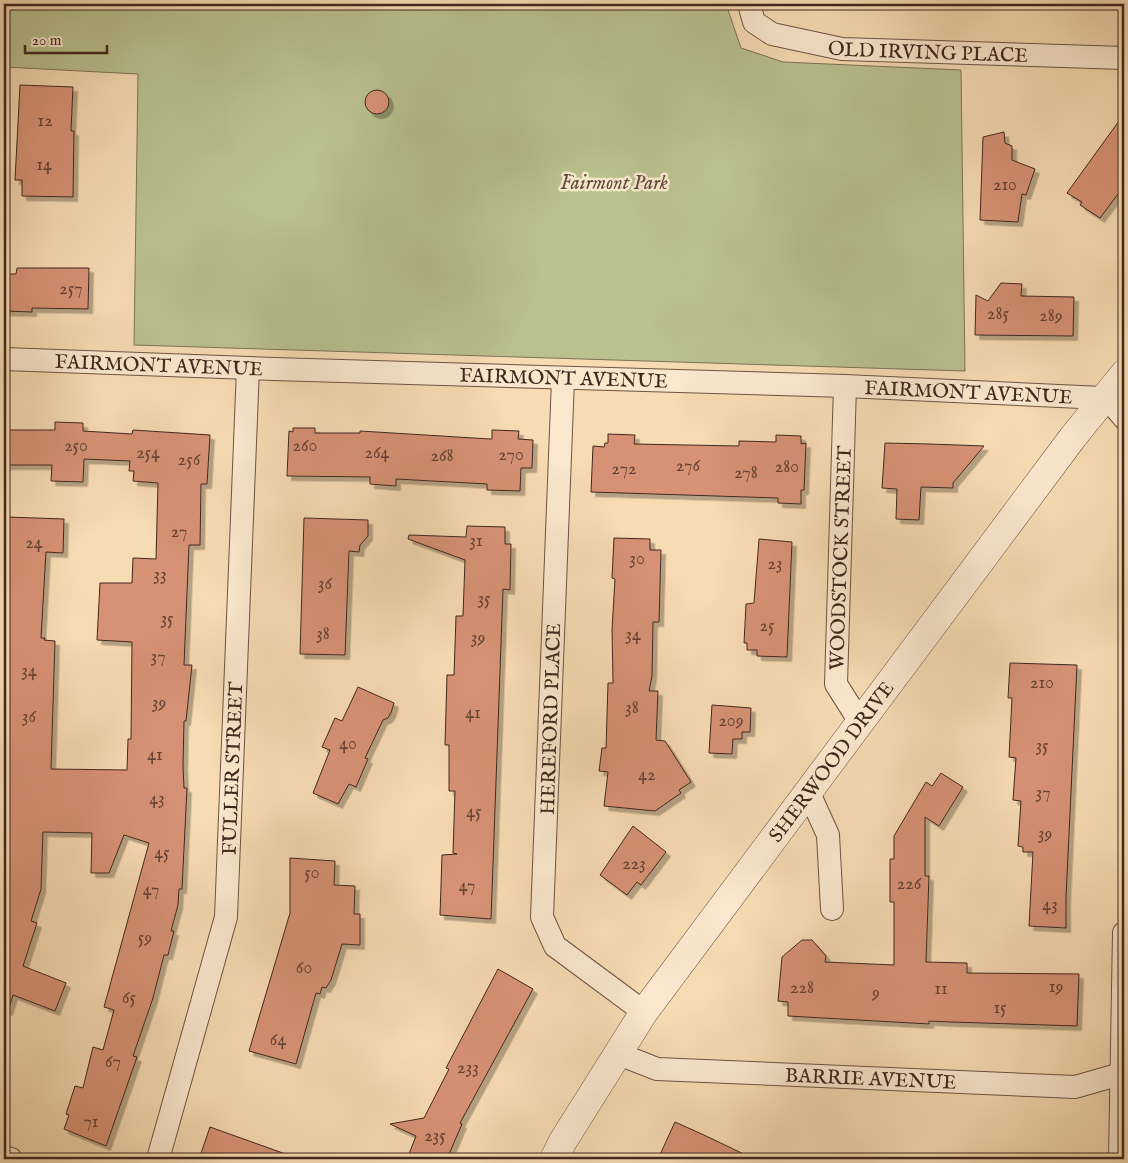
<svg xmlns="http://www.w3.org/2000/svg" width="1128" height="1163" font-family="'IM FELL English',serif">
  <defs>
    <filter id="shadow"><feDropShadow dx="4.5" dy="4.5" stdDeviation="0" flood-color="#0004"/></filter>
  </defs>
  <rect width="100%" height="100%" fill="#f7dbb3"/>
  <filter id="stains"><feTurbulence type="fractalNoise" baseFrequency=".004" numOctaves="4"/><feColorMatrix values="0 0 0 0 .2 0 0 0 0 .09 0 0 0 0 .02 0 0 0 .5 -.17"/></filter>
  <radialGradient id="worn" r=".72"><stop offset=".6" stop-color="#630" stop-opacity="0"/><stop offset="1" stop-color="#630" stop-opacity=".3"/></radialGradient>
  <path fill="#b9c18f" stroke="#7c7456" d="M4,4H726L741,48L783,62L961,70L965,371L134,345L138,74L4,67Z"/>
  <path fill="#d79274" stroke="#40271e" filter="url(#shadow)" d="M20,85L73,87L71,131H74L73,197L22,196V180H15Z
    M365 102a12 12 0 1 1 24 0a12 12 0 1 1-24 0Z
    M1124,114V186L1100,218L1080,205L1082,202L1067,193Z
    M1004,132L1005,143L1012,146V160L1035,169L1026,195L1022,194L1018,222L980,220L983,137Z
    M17,268H89L88,309L32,308V312L4,311V274H16Z
    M1001,283L1022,284L1021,296L1074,297L1073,336L975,335L976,295L988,301Z
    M55,422L83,423V431L132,434L133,430L210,435L207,484H201L200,545H189L184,665H192L186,721H184L183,766L184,788H187L182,889H179L178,905L171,931H174L168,955H164L153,998L133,1056L137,1057L106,1146L64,1129L69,1115L66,1114L75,1086L83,1088L93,1047L103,1050L114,1010L104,1007L149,843L124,835L109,873H91L92,833L43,832L41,889L31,921L37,923L23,966L66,983L55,1011L13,995L8,1011L4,1010L6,521L7,517L64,519L63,553L46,552L41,638H45L44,640L55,641L51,769L127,770L128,739H131L132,642L97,640L100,583H132L133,558L156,559L158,483L133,481L134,471H129L130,461L84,459L83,482L51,481L52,465H4V430H55Z
    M293,428H315V433H360V431L490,439H492V430L519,431L518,439L533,440L532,468H521L520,491L487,490V484L396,479V486L370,484V477L287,476L289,431L293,432Z
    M608,434L635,435L634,444L739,446V441L776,442V435L801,436V444L806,443L804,490H801V504L778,503V498L591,492L593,446L604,447L605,443H608Z
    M885,443L930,444L984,446L953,483V488L921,487L919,520L896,519L897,489L882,488Z
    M304,518L368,520V536L360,545L359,552L349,551L345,655L300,654Z
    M467,526L505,527V544H511L510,590L503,589L491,919L440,915L442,855L457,854L453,853L455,791H449V745H445L447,675H454L456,616H463L465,560L408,539L409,535L466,537Z
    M614,538L650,539V550H661L659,622H653L652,676L649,691H658L656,740L665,741L691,782L679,790L681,793L655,811L604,806L608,772L599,771L602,748H606L608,683H613L612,629L615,579L612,578Z
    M759,539L792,542L787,657L757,656V650H747V643H744L746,604L754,603Z
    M1010,663L1077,665L1066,898V928L1029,926L1033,852H1023V847L1018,846L1021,801L1013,800L1016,758L1009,757L1012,698H1008Z
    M358,687L394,703L391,713L388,718L383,720L365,758L368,759L356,787L349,784L338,804L313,793L330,750L322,747L335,718L342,721Z
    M712,705L751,708L750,732H742V739H733L732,754L709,753Z
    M941,773L963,787L939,826L925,817V876H929L926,962L967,963V973L1079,974L1077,1026L951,1022L929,1021V1024L788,1016V1002L778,1001L782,957L802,940H812L826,956L825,962L894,965V902H890V859H894V836L926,782L932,786Z
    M633,826L666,852L641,885L637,882L627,895L600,875Z
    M290,858L335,861L334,885L355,886L354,914H360V945L342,944L331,980L326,988L322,987L320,994L316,993L296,1064L249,1051L290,913Z
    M498,969L533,989L460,1123L462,1124L447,1159H407L416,1136L390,1124L424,1118L449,1069L446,1068Z
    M675,1122L704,1135L754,1159H658Z
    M210,1127L291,1156L290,1159H199Z"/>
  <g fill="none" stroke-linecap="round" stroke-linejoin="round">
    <g stroke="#6e5443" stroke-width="24">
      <g id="minor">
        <path id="s1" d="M749,4L754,22L772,34L842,49L1124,58"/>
        <path id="s2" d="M4,359L274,369L845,386L1124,399"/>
        <path d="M563,379L542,917L555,946L644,1012"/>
        <path d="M845,386L836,684L860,722"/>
        <path d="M1107,398L1124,418"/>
        <path d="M808,791L828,835L832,909"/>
        <path id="s3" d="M616,1053L657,1069L1075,1087L1124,1073"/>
        <path d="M4,1157L11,1159"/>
        <path id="s4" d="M158,1159L226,917L248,368"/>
        <path d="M1120,1159L1124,933"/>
      </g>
    </g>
    <g stroke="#6e5443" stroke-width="29">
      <g id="tertiary">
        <path id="s5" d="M554,1159L563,1141L644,1012L1073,437L1124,374"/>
      </g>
    </g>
    <use href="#minor" stroke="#fae8ce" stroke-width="22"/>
    <use href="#tertiary" stroke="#fae8ce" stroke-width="28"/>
  </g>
  <g text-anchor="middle" stroke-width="5" stroke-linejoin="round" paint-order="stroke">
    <g font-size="18" fill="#664234">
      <text x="45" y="126">12</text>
      <text x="44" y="170">14</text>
      <text x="1005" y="190">210</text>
      <text x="71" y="294">257</text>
      <text x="998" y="319">285</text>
      <text x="1051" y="321">289</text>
      <text x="76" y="451">250</text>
      <text x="305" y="451">260</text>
      <text x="148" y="458">254</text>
      <text x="377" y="458">264</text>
      <text x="511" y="460">270</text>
      <text x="442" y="461">268</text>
      <text x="189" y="465">256</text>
      <text x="688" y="471">276</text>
      <text x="787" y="472">280</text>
      <text x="624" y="474">272</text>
      <text x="746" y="478">278</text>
      <text x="179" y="537">27</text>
      <text x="476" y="546">31</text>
      <text x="34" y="548">24</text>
      <text x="637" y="564">30</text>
      <text x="775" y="569">23</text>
      <text x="160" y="580">33</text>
      <text x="325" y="589">36</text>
      <text x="484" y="604">35</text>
      <text x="167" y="624">35</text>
      <text x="767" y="631">25</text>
      <text x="323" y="639">38</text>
      <text x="633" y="640">34</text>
      <text x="478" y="643">39</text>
      <text x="158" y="662">37</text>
      <text x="29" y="676">34</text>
      <text x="1042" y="688">210</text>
      <text x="159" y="708">39</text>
      <text x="632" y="713">38</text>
      <text x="473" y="718">41</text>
      <text x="29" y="722">36</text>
      <text x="731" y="726">209</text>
      <text x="348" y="749">40</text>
      <text x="1042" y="751">35</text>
      <text x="155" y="760">41</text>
      <text x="647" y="780">42</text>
      <text x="1043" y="798">37</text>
      <text x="157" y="804">43</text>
      <text x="474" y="817">45</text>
      <text x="1045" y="839">39</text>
      <text x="162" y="858">45</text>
      <text x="634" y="869">223</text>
      <text x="312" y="878">50</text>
      <text x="909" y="889">226</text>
      <text x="467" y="891">47</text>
      <text x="151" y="895">47</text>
      <text x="1050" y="910">43</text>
      <text x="145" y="943">59</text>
      <text x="304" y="973">60</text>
      <text x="1056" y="992">19</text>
      <text x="802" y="993">228</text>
      <text x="941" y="994">11</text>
      <text x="876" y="998">9</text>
      <text x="129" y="1003">65</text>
      <text x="1000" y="1013">15</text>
      <text x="278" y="1045">64</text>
      <text x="113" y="1067">67</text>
      <text x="468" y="1073">233</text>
      <text x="91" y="1127">71</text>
      <text x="435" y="1141">235</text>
    </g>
    <g font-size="20" fill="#40271e" stroke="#fae8ce">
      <text dy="7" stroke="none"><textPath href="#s1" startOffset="198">OLD IRVING PLACE</textPath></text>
      <text dy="7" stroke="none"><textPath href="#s2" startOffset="155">FAIRMONT AVENUE</textPath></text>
      <text dy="7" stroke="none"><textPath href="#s2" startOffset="560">FAIRMONT AVENUE</textPath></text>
      <text dy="7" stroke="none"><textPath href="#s2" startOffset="965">FAIRMONT AVENUE</textPath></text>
      <text transform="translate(840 558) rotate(-88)" y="7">WOODSTOCK STREET</text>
      <text transform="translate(550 719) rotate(-88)" y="7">HEREFORD PLACE</text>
      <text dy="7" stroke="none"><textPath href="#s5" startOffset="485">SHERWOOD DRIVE</textPath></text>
      <text dy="7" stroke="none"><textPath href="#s4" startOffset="400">FULLER STREET</textPath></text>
      <text dy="7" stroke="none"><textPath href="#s3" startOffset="258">BARRIE AVENUE</textPath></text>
    </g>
    <g font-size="20" font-style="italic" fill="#5e4e3a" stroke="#fae8ce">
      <text x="614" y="189">Fairmont Park</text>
    </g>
  </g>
  <rect width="1128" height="1163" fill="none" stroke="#f7dbb3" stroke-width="20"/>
  <rect x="5" y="5" width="1118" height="1153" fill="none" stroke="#40271e" stroke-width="2.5"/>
  <rect x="10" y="10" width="1108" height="1143" fill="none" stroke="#40271e"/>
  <path d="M25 45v8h82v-8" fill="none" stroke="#40271e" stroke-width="2.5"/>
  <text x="32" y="45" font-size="15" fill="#40271e" stroke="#fae8ce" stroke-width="4" paint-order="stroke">20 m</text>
  <rect width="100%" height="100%" filter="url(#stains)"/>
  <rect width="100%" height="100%" fill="url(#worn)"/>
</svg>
